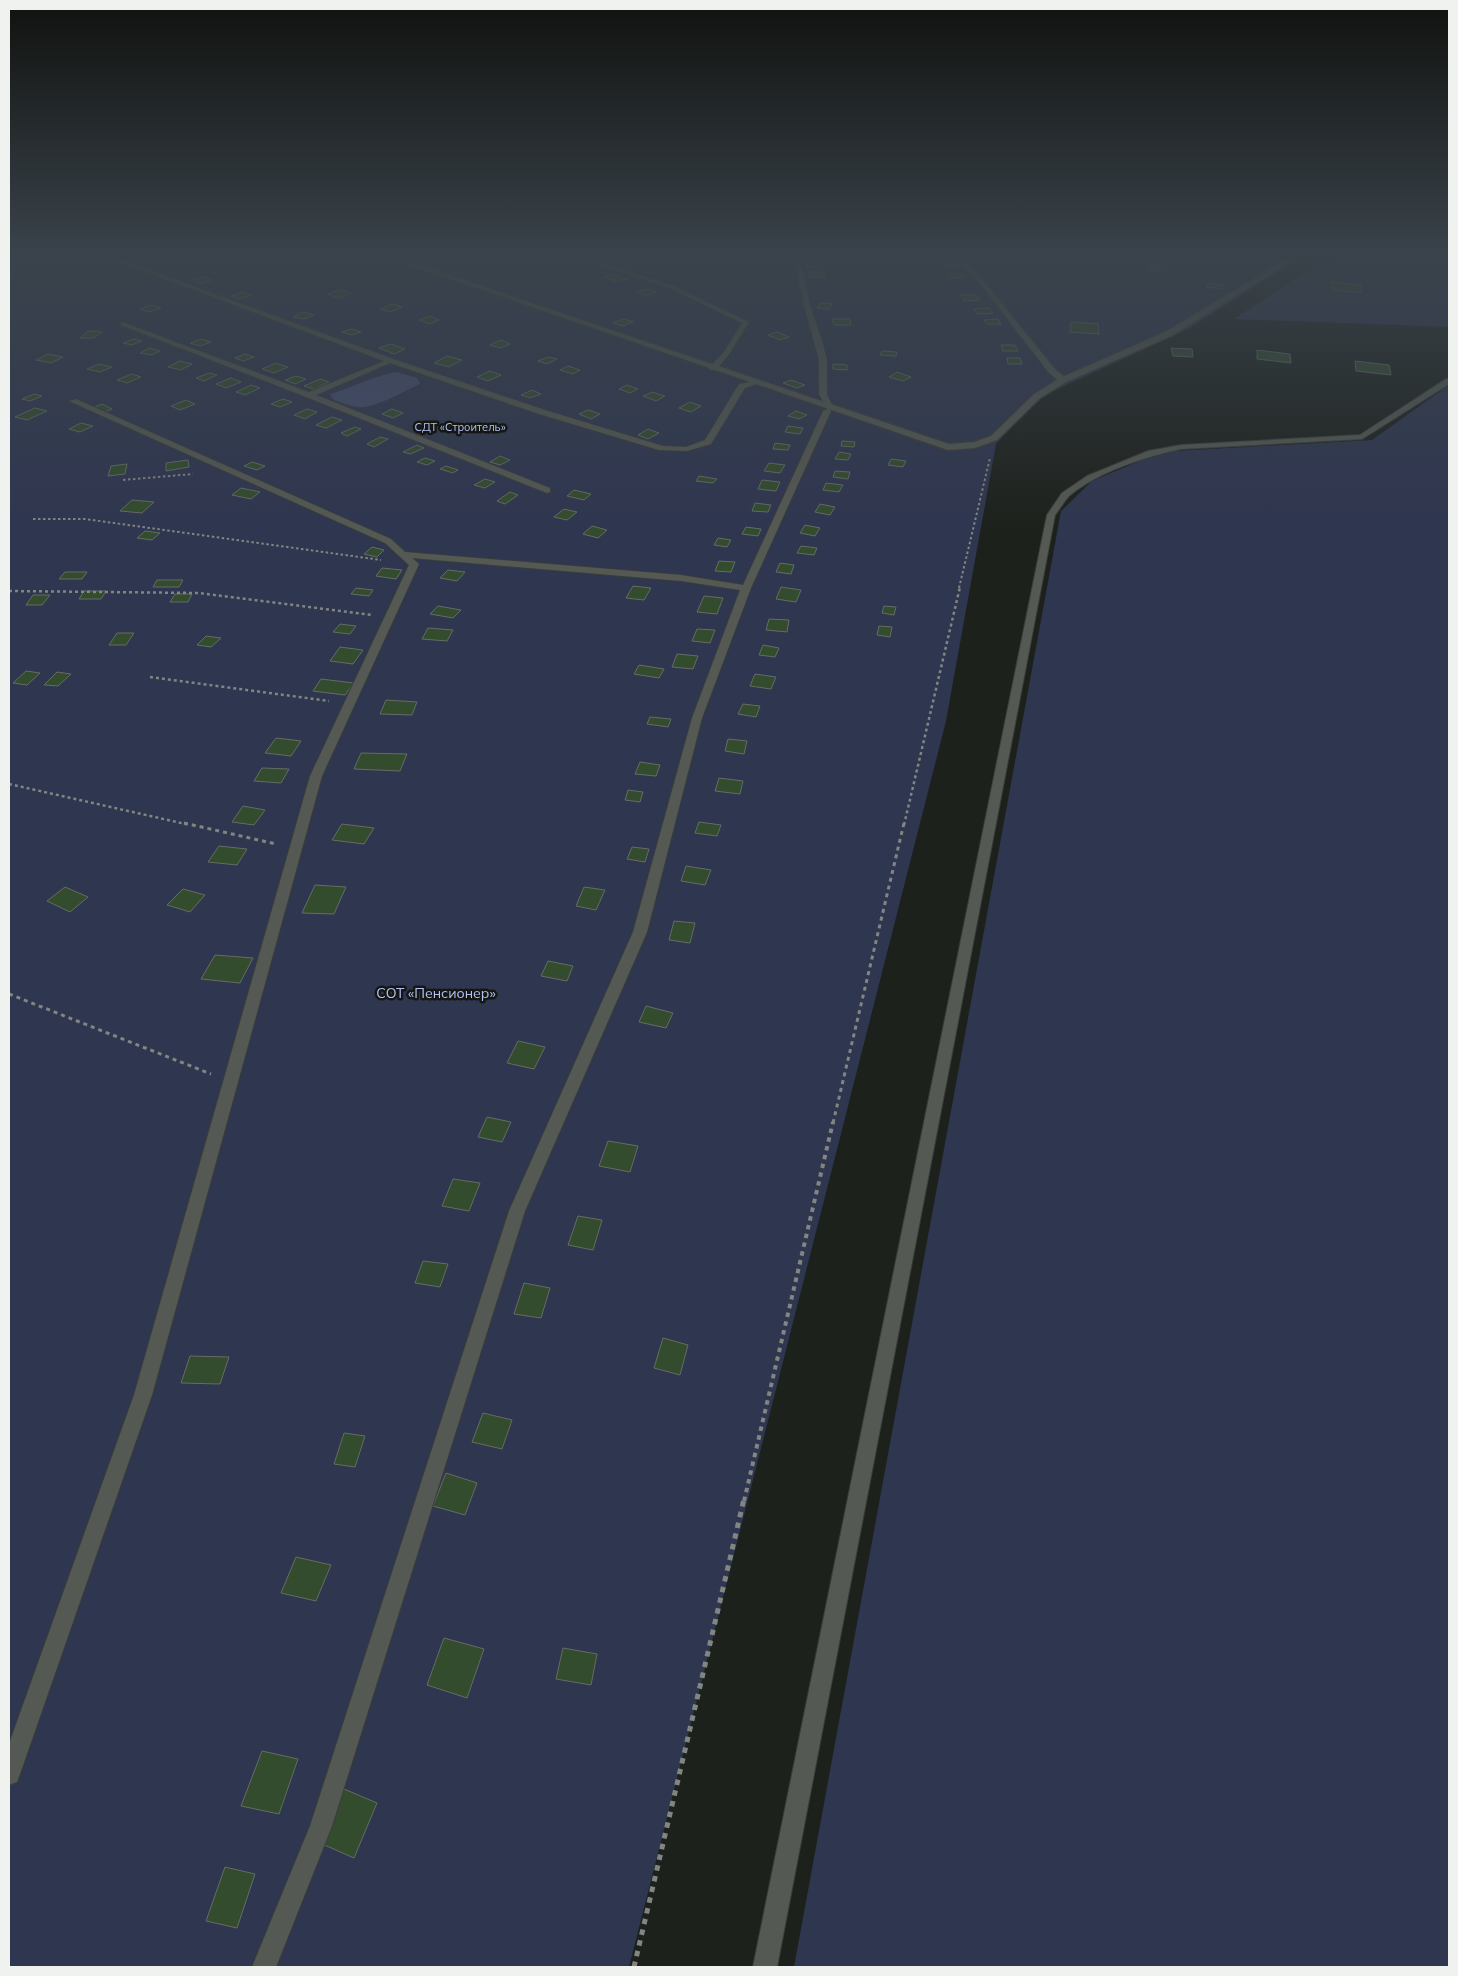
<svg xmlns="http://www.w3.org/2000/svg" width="1458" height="1976" font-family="Mulish,sans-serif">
  <rect width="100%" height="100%" fill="#1d211c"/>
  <path fill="#2f3650" d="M9,251H1310L1188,329L1038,398L996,444L946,721L629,1967H9Z
    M1355,251H1449V327L1234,319L1306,272Z
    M1449,385V1967H794L1061,511L1092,481L1142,460L1175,451L1372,440Z"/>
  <path fill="#454e71" d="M397,372L417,378L420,384C404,391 375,409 357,407C349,406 341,402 334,400L330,394C353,387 373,376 397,372Z"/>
  <path fill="#334c2d" stroke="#666b65" d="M247,251L256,254L243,258L234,255Z
    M925,251H945L948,255L929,256Z
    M1208,251H1211L1224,253L1220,258L1204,255Z
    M804,262H816L818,267L806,268Z
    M952,262L957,267L945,268L940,263Z
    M1152,265L1162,266L1159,272L1149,271Z
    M809,272H824L825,277H810Z
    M962,273L965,277L950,278L947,274Z
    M614,274L627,279L617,282L604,277Z
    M203,277L212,280L201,284L192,280Z
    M1331,282L1361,285L1362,293L1332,290Z
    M1209,283L1223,285L1221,289L1206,287Z
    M646,289L657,292L647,296L636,292Z
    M340,290L351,293L338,298L327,294Z
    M242,292L251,295L239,299L231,296Z
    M960,295H976L980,300L964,301Z
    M821,303L832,304L829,309L817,308Z
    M392,304L402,307L390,312L380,309Z
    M151,305L161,308L150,312L140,309Z
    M989,308L993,313L978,314L974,309Z
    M303,312L314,315L304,319L293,317Z
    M429,316L439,320L429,324L419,320Z
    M624,319L633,322L623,326L613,323Z
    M832,319H850L851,325H834Z
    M998,319L1001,324H987L984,320Z
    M1071,322L1098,324L1099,334L1070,332Z
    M352,329L361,332L351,335L342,332Z
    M88,331L102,332L94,338H80Z
    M777,332L789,337L780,340L768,335Z
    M134,339L142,341L132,345L123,343Z
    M201,339L211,342L200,346L190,343Z
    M501,340L510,344L500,348L490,345Z
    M391,344L405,349L394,354L379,348Z
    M1001,345H1015L1018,351H1003Z
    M149,348L160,351L151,355L140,353Z
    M1171,348L1192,349L1193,357L1173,356Z
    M1257,350L1290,354L1291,363L1257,359Z
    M882,351L897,352L896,356L880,355Z
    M48,354L63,357L51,363L36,360Z
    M245,354L254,357L244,361L235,358Z
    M447,356L462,360L449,367L434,363Z
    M549,357L557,359L547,364L538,361Z
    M1007,358H1020L1022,364H1008Z
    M180,361L192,364L181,370L168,367Z
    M1355,361L1389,365L1391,375L1356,371Z
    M276,363L288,367L274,373L262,369Z
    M99,364L112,367L100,372L87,369Z
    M833,364L847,365V370L833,369Z
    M568,366L580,370L573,374L560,370Z
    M490,371L501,375L488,381L477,377Z
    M897,372L911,377L903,381L889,377Z
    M209,373L217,375L204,381L196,378Z
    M132,374L141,377L127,383L117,380Z
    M296,376L306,379L295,384L285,380Z
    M231,378L241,382L226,388L216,384Z
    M320,379L329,382L314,389L304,386Z
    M791,380L805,385L797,388L783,383Z
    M251,385L260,388L245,395L236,392Z
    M627,385L638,389L630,393L619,389Z
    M532,390L541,394L530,398L521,395Z
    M652,392L665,396L656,401L643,396Z
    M34,394L42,396L30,401L22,399Z
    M283,399L292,402L280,407L271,404Z
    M186,400L195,404L180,410L171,406Z
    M690,402L701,406L691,412L679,408Z
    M102,404L112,409L103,413L92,408Z
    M35,408L47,411L27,420L15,417Z
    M307,409L317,412L305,419L294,415Z
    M392,409L403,413L393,418L382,414Z
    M588,410L600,414L591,419L579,414Z
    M796,411L807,415L799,419L788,416Z
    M332,417L342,420L326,428L316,425Z
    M81,423L93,426L80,432L69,429Z
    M788,426L803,428L800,434L785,432Z
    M355,427L361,429L347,436L341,433Z
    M648,429L659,433L648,439L638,435Z
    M380,437L388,439L374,447L367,444Z
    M842,441L855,442L854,447L841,446Z
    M775,443L790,445L788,450L773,449Z
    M417,445L424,448L410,454L403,452Z
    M839,452L851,454L848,460L835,459Z
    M500,456L510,460L500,465L490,462Z
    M425,458L435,461L427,465L417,462Z
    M891,459L906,461L903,467L888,465Z
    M188,460L189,467L166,471V463Z
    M252,462L265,466L257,470L244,466Z
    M769,463L785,465L780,473L764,471Z
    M127,464L125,474L108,476L111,466Z
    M446,466L458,470L453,473L440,469Z
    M835,471L850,472L848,479L833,477Z
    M699,476L717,479L713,483L696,481Z
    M485,479L495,482L485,488L474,485Z
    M762,480L780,482L776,491L758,489Z
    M826,483L843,485L839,492L823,490Z
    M241,488L260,492L251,499L232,495Z
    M574,490L591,494L584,500L567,496Z
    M510,492L518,495L505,504L497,501Z
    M132,500L154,502L142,513L120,511Z
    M755,503L771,505L768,512L752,511Z
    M820,504L835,507L830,515L815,512Z
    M564,509L577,512L567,520L554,517Z
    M805,525L820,528L815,536L800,533Z
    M592,526L607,530L598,538L583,534Z
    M746,527L761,529L758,536L742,534Z
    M145,531L160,533L152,540L137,538Z
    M718,538L731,540L727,547L714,545Z
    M801,546L817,548L814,555L797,553Z
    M372,547L384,550L377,557L364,554Z
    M719,561L735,562L731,572L715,571Z
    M780,563L794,565L791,574L776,572Z
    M382,568L402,570L396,579L376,576Z
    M448,570L465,572L457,581L440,578Z
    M65,572H87L82,579H59Z
    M157,580H183L179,587H153Z
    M633,586L651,588L644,600L626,598Z
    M781,587L801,590L796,602L776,599Z
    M356,588L373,590L369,596L351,594Z
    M84,591H106L101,599H79Z
    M175,594H192L188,602H170Z
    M33,595H50L42,605H26Z
    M704,596L723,598L717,614L697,612Z
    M438,606L461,610L453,618L430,614Z
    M884,606L896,607L894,615L882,613Z
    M769,619L789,620L787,632L766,630Z
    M340,624L356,626L350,634L333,632Z
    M879,626L892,627L890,637L877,635Z
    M428,628L453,630L447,641L422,639Z
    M697,629L715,630L710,643L692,641Z
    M117,633H134L126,645H109Z
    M206,636L221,638L211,647L197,645Z
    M763,645L779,648L775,657L759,655Z
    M340,647L363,650L353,664L330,661Z
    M677,654L698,656L693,669L672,667Z
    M639,665L664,669L659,678L634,674Z
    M26,671L40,673L27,685L13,683Z
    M57,672L71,674L58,686L44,685Z
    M755,674L776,677L771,689L750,686Z
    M321,679L354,683L345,695L313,691Z
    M386,700L417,702L412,715L380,714Z
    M743,704L760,706L756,717L738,714Z
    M650,717L671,719L668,727L647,724Z
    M276,738L301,741L291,756L265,753Z
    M728,739L747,741L744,754L725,751Z
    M361,753L407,754L400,771L354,769Z
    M640,762L660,765L656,776L635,774Z
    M262,768L289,769L281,783L254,781Z
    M719,778L743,781L740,794L715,791Z
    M628,790L643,792L640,802L625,800Z
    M243,806L265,810L254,825L232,822Z
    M699,822L721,825L717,836L695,833Z
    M342,824L374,828L364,844L332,840Z
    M219,846L247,849L237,865L208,862Z
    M632,847L649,849L645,862L627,859Z
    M686,866L711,870L705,885L681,881Z
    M315,885L346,887L334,914L302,913Z
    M65,887L88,897L70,912L47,901Z
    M584,887L605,890L596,910L576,906Z
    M183,889L205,895L190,912L167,905Z
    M674,921L695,923L690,943L669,940Z
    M215,955L253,958L240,983L201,979Z
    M548,961L573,966L567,981L541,976Z
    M646,1006L673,1013L666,1028L639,1022Z
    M518,1041L545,1047L534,1069L507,1063Z
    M487,1117L511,1122L502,1142L478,1137Z
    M608,1141L638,1146L630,1172L599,1166Z
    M453,1179L480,1183L469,1211L442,1206Z
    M578,1216L602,1220L593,1250L568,1245Z
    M423,1261L448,1264L440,1287L415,1283Z
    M524,1283L550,1288L541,1318L514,1314Z
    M663,1338L688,1345L680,1375L654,1368Z
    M190,1356L229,1357L220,1384L181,1383Z
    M483,1413L512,1420L502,1449L472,1442Z
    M344,1433L365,1436L355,1467L334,1464Z
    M446,1473L477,1483L465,1515L433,1506Z
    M296,1557L331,1565L316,1601L281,1593Z
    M444,1638L484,1649L467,1698L427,1685Z
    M563,1648L597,1654L591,1685L556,1679Z
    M262,1751L298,1759L279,1814L241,1806Z
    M344,1789L377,1803L354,1858L320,1843Z
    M225,1867L255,1874L237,1928L206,1921Z"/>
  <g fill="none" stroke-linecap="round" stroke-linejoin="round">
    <g stroke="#3a3d3a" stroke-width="2">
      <path id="lane" d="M89,251H97L393,359L545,410L663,446L686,447L705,440L739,384L756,381L760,383L745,388L711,444L687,451L659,450L539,414L390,363L316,395L550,488V492L547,493L306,397L121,325V323H125L309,392L384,361Z
        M783,251H789L802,267L810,305L822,341L827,360V394L833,407L829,409L831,411L751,588L702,718L647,932L525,1211L332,1826L276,1967H252L310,1826L509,1211L633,932L692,718L740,590L681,581L412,558L419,564L322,776L152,1395L20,1774L17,1782L9,1785V1744L134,1395L310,776L409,565L385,543L69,401L76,399L391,539L405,552L681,575L743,585L823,411L827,409L819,394V360L804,305L796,267Z
        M951,251H957L986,284L1055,369L1066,378V382H1060L1049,373L982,286Z
        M591,260L673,286L749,322L729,354L716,370H710L709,368L724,352L742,323L669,288L591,262Z
        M1446,379H1449V384L1362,439L1181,449C1145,457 1097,472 1069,496C1064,501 1060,509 1055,515L777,1967H753L1047,515L1062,493L1087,476L1148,451L1181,445L1360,435Z"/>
    </g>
    <g stroke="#3a3d3a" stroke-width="3">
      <path id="street" d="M369,251H378L949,444L974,442L991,436L1034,394L1060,378L1167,331L1300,251H1308L1173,335L1066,382L1040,398L997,440L975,448L948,450Z"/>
    </g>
    <path stroke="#828581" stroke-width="2" stroke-dasharray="2.5 2.5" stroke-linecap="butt" d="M123,480L193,474
      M33,519H85L381,560
      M959,588L990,458"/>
    <path stroke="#828581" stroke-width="2.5" stroke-dasharray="3 3" stroke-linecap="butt" d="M9,591L199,593L372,615
      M150,677L329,701
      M9,784L190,825
      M904,825L960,587"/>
    <path stroke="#828581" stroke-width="3" stroke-dasharray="4 4" stroke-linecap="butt" d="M184,823L276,844
      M9,994L211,1074
      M833,1123L904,823"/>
    <path stroke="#828581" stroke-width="4" stroke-dasharray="4.5 4.5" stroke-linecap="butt" d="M744,1501L833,1122"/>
    <path stroke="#828581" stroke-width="5" stroke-dasharray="5.5 5.5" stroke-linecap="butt" d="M634,1967L744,1499"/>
    <use href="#lane" fill="#555953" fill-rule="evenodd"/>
    <use href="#street" fill="#555953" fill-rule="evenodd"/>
  </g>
  <linearGradient id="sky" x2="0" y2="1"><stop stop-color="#10120f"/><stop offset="0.48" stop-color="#3a434b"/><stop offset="1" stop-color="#3a434b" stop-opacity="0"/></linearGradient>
  <rect width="1458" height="528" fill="url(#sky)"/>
  <g text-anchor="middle" stroke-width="5" stroke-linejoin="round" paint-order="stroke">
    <g font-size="11" fill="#b4c2f4" stroke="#141713">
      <text x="460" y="431">СДТ «Строитель»</text>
    </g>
    <g font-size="14" fill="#b4c2f4" stroke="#141713">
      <text x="436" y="998">СОТ «Пенсионер»</text>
    </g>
  </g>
  <rect width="1458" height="1976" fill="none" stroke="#eff2ef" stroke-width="20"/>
</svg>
